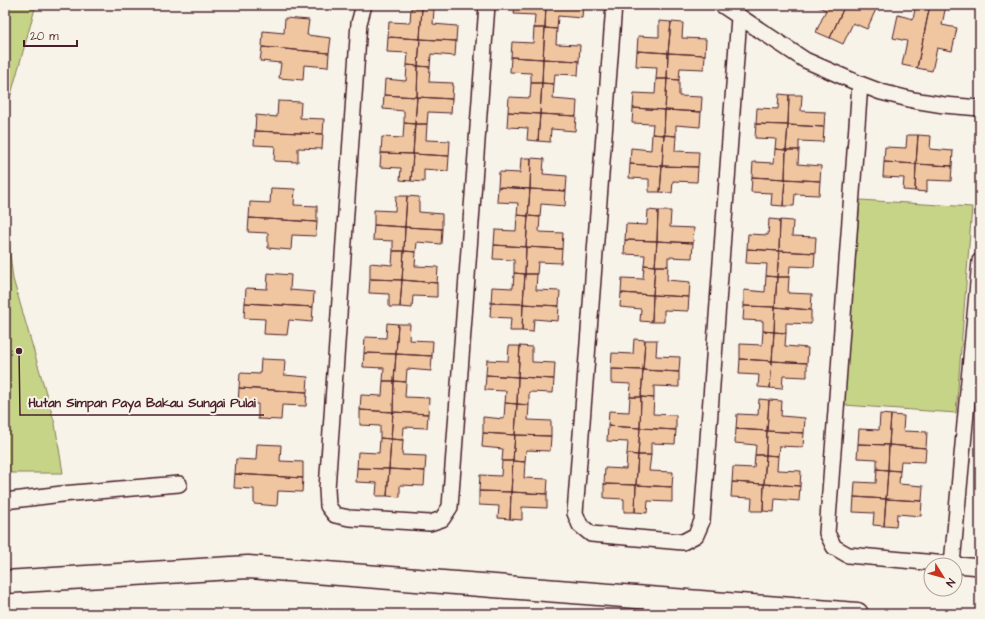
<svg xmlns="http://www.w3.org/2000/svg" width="985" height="619" font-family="'Architects Daughter',sans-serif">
  <rect width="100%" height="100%" fill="#f7f3e8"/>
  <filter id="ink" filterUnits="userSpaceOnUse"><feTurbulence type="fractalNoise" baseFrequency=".025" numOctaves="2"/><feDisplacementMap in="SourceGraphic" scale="8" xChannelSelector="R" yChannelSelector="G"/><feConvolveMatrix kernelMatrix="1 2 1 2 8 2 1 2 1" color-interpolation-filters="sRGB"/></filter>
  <g filter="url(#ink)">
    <path fill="#c6d488" stroke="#887a5a" d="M5,5H36L5,116Z
      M860,200L972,207L956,413L844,405Z
      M5,215L13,279L55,424L63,473H5Z"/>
    <path fill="#f0c6a0" stroke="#4a1f2b" d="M515,5H546L545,28H534L535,15L514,14Z
      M546,5H583L582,18L558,16L557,29L545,28Z
      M814,5H845L830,38L816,32L826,10Z
      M845,5H872L877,7L867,29L853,23L843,44L830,38Z
      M916,5H930L917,68L902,65L907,41L893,38L898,15L913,19Z
      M930,5H946L942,25L957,28L952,51L937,48L932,71L917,68Z
      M411,8H422L420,39L388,37L389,22L410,23Z
      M422,8L434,9L433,24L457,26L456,41L420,39Z
      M285,18L309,20L307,35L331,38L329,53L262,47L263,31L284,33Z
      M659,21L671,22L668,53L637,51L638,36L659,37Z
      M671,22L683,23L682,38L706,39L705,55L668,53Z
      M534,28H545L543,59L511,57L512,42L533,43Z
      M545,28L557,29L556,44L580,45L579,61L543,59Z
      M979,31H980V55L977,54Z
      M388,37L420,39L418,66L407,65L408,53L387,52Z
      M420,39L456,41L455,56L431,54L430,67L418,66Z
      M262,47L329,53L328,67L304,65L303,80L279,78L281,63L260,61Z
      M637,51L668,53L667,79H656L657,67L636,66Z
      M668,53L705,55L704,69L680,68L679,80L667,79Z
      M511,57L543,59L542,83H531V73L510,72Z
      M543,59L579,61L578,75L555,74L554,84L542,83Z
      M407,65L418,66L417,97L384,95L385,79L406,81Z
      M418,66L430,67L429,82L453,83L452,99L417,97Z
      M656,79H667L665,110L633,108L634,93L655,94Z
      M667,79L679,80V96L702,97L701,112L665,110Z
      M531,83H542L540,114L508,112L509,97L530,98Z
      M542,83L554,84L553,99L577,101L576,116L540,114Z
      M779,94L789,95L788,125L756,124L757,108L778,109Z
      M384,95L417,97L415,124L404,123V111L383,109Z
      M789,95H802L801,111L825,112L824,127L788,125Z
      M417,97L452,99L451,113L428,112L427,124H415Z
      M278,101L301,102L300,118L324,119L323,134L255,131L256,115L277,117Z
      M633,108L665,110L664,135L652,134L653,124L632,123Z
      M665,110L701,112L700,127L676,125V136L664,135Z
      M508,112L540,114L538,141L527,140L528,128L507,127Z
      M540,114L576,116L575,131L551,129L550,142L538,141Z
      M404,123L415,124L413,154L381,153L382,137L403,138Z
      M415,124H427L426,140L450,141L449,156L413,154Z
      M756,124L788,125L786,150L775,149L776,139L755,138Z
      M788,125L824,127L823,142L799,141V150H786Z
      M255,131L323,134L322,149L298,148V162L274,161L275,146L254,145Z
      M652,134L664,135L662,166L630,164L631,148L651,150Z
      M664,135L676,136L675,151L699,152L698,167L662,166Z
      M907,135H918L916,164L884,162L885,147L906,148Z
      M918,135L931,136L930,149L953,151L952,166L916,164Z
      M775,149L786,150L785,179L752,177L753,162L774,163Z
      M786,150H799L798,164L821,166L820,181L785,179Z
      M381,153L413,154L411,181L400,180L401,168L380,167Z
      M413,154L449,156L448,171L424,169V182L411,181Z
      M521,158H531L530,189L498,187L499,172L520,173Z
      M531,158L544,159L543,174L567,176L566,191L530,189Z
      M884,162L916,164L915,191L903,190L904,178L883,177Z
      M630,164L662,166L660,192H649V179L629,178Z
      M916,164L952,166L951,181L927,180V192L915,191Z
      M662,166L698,167L697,182L673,181L672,193L660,192Z
      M752,177L785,179L783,206L771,205L772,193L751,192Z
      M785,179L820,181L819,195L795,194L794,206H783Z
      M498,187L530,189L528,216L517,215L518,203L497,202Z
      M271,188L295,189L294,205L317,206V222L249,218L250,202L270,203Z
      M530,189L566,191L565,206L541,204L540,217L528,216Z
      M396,196H407L405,227L374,225V210L395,211Z
      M407,196L419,197V212L442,214V229L405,227Z
      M648,210L658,211L657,241L625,240L626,224L647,225Z
      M658,211H671L670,227L694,228L693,243L657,241Z
      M517,215L528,216L526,247L494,245L495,230L516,231Z
      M528,216L540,217L539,232L563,233L562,249L526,247Z
      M249,218L317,222L316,236L292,235L291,250L268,248V233L248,232Z
      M769,219L780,220L779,251L747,249L748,234L768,235Z
      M780,220L793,221L792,236L816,237L815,253L779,251Z
      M374,225L405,227L404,251H393V241L373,240Z
      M405,227L442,229L441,244L417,242L416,252L404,251Z
      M625,240L657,241L655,266L644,265L645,255L624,254Z
      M657,241L693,243L692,258L668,257V266H655Z
      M494,245L526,247L525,274L514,273V260L493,259Z
      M526,247L562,249L561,263L538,262L537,274H525Z
      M747,249L779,251L777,277L766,276L767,264L746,263Z
      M393,251H404L402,280L370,279V263L392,265Z
      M404,251L416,252L415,266L438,267L437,283L402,280Z
      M779,251L815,253L814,267L790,266L789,277H777Z
      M644,265L655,266L653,295L621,293L622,278L643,279Z
      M655,266H668L667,280L690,282L689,297L653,295Z
      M268,273L291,275L290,290L314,292L313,307L245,303L246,288L267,289Z
      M514,273L525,274L523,304L491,303L492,287L513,288Z
      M525,274H537L536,290L560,291L559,306L523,304Z
      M766,276L777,277L775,307L744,306V290L765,292Z
      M777,277H789L788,293L812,294L811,310L775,307Z
      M370,279L402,280L400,307H389V294L369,293Z
      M402,280L437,283V297L413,296L412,308L400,307Z
      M621,293L653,295L652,322L640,321L641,309L620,307Z
      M653,295L689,297L688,311L664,310V322H652Z
      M245,303L313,307L312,322L289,320L287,335L264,334L265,319L244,318Z
      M491,303L523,304L522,331H510L511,318L490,317Z
      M523,304L559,306L558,321L534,319L533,332L522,331Z
      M744,306L775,307L774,332L763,331V321L743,320Z
      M775,307L811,310V324L786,323V333L774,332Z
      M387,323L398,324L396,354L364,353L365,337L386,338Z
      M398,324H410L409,340L433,341L432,356L396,354Z
      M763,331L774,332L772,361L740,359V344L762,345Z
      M774,332L786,333L785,346L808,348L807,363L772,361Z
      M634,339L645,340L643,370L611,369L612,353L633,354Z
      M645,340H657L656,356L680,357L679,372L643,370Z
      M509,346H520L518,377L486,375L487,360L508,361Z
      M520,346L532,347V362L555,363L554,379L518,377Z
      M364,353L396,354L394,381H383L384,368L363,367Z
      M396,354L432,356L431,371L407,369L406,382L394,381Z
      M261,359L285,360L284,375L308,377L307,392L239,388L240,373L260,374Z
      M740,359L772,361L770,388L758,387L759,375L739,374Z
      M772,361L807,363V377L783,376L782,389L770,388Z
      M611,369L643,370L641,397H630L631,384L611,383Z
      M643,370L679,372V387L654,386V398L641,397Z
      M486,375L518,377L517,404L505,403L506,391L485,390Z
      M518,377L554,379L553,393L529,392V405L517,404Z
      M383,381H394L393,412L360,410L361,395L382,396Z
      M394,381L406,382L405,397L429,398L428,414L393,412Z
      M239,388L307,392L306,406L282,405L281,420L258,419V404L238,403Z
      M630,397H641L640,428L608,426L609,411L629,412Z
      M641,397L654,398L653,414L676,415V430L640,428Z
      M759,399L769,400L767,431L736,429L737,414L758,415Z
      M769,400L782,401L781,416L805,418L804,433L767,431Z
      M505,403L517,404L515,435L483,433V417L504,419Z
      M517,404L529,405L528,420L551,421V436L515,435Z
      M360,410L393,412L391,439L380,438V426L360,425Z
      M393,412L428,414L427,428L404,427L403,440L391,439Z
      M880,414L891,415L889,445L858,444L859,429L879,430Z
      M891,415L904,416L903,431L927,432L926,448L889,445Z
      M608,426L640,428L638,455L627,454L628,442L607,441Z
      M640,428L676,430L675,444L651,443V455H638Z
      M736,429L767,431L766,455H755L756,445L735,443Z
      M767,431L804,433L803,447L779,446L778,456L766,455Z
      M483,433L515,435L513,461H502L503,449L482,447Z
      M515,435L551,436L550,451L526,450L525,462L513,461Z
      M380,438L391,439L389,469L357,468L358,452L379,453Z
      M391,439L403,440L402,455L426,456L425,471L389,469Z
      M257,444L281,445L280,461L303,462V478L235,474L236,459L256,460Z
      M858,444L889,445L888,470L877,469V459L857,458Z
      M889,445L926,448L925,462L901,461L900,471L888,470Z
      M627,454L638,455L636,485L604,484L605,468L626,469Z
      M638,455H651L649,471L673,472L672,487L636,485Z
      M755,455H766L764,484L732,482L733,467L754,468Z
      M766,455L778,456L777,470L801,471L800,486L764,484Z
      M502,461H513L511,492L479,491L480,475L501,476Z
      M513,461L525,462L524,478L548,479L547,494L511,492Z
      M357,468L389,469L387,496H376L377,483L356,482Z
      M389,469L425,471L424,486L400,485V497L387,496Z
      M877,469L888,470L886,499L854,497L855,482L876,483Z
      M888,470L900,471L899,484L923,486L922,501L886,499Z
      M235,474L303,478L302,492L278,491L277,506L254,504V489L234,488Z
      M732,482L764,484L763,511H751L752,498L731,497Z
      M604,484L636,485L635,512H624V499L604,498Z
      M764,484L800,486L799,501L775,499L774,512L763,511Z
      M636,485L672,487V502L648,501L647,513L635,512Z
      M479,491L511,492L510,519L498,518L499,506L479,505Z
      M511,492L547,494V508L522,507V520L510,519Z
      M854,497L886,499L884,526L873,525L874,513L853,512Z
      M886,499L922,501L921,516L897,514L896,527L884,526Z"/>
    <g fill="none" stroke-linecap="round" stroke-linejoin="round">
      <g stroke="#4a1f2b" stroke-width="18">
        <path id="street" d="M364,5L359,23L327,489L328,506L335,515L349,518L430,523L442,519L450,507L487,5
          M614,5L575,513L580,525L591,534L683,542L696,535L702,521L739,17
          M722,5L805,60L860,84L881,92L913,100L944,105L980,108
          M860,84L827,533L834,547L848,555L980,567
          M5,501L62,494L179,484
          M952,564L980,261"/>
      </g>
      <g stroke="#4a1f2b" stroke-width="25">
        <path id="secondary" d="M5,582L248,567L857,614"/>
      </g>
      <use href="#street" stroke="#f7f3e8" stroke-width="15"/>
      <use href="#secondary" stroke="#f7f3e8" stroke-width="22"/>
    </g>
  </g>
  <path fill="none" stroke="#4a1f2b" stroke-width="1.5" d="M19 351L20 415H264"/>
  <circle fill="#4a1f2b" stroke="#f7f3e8" stroke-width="1.5" cx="19" cy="351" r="4"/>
  <g font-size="13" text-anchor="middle" font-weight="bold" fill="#4a1f2b" stroke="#f7f3e8" stroke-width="4" stroke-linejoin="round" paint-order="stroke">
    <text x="142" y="407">Hutan Simpan Paya Bakau Sungai Pulai</text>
  </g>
  <rect width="985" height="619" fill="none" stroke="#f7f3e8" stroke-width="20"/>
  <rect x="10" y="10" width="965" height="599" fill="none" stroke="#4a1f2b" stroke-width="1.5" filter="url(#ink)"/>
  <g transform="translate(943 577) rotate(127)"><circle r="19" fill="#f7f3e8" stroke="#b29e9c"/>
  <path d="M0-3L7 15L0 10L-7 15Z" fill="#c8321e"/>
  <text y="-6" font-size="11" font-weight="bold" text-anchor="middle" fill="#4a1f2b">N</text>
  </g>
  <path d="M24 40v6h53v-6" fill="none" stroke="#4a1f2b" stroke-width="2"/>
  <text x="30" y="40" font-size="12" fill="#4a1f2b" stroke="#f7f3e8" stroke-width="3" paint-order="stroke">20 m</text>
</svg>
